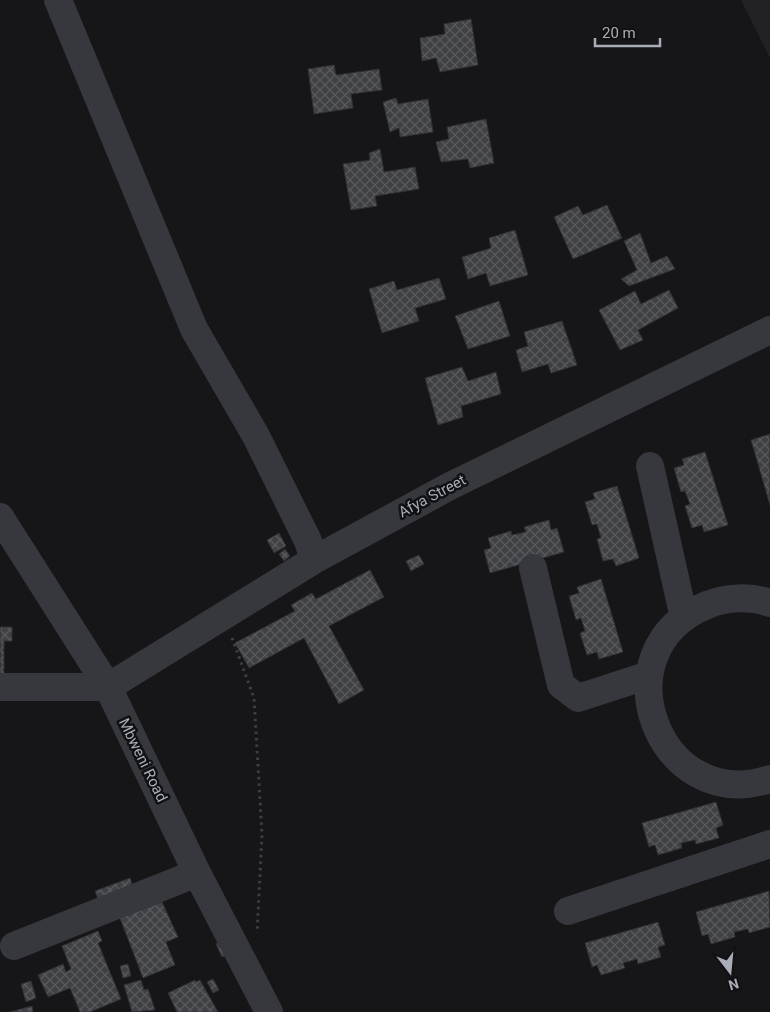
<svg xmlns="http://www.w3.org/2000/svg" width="770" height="1012" font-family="Roboto,sans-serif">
  <defs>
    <pattern id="building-cross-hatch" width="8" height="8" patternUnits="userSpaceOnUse" patternTransform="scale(1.25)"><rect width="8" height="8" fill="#404145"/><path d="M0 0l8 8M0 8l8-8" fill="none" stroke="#595a5e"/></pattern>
  </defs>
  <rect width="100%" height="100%" fill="#161618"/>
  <path fill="#222225" d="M741,0H770V58Z"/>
  <path fill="url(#building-cross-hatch)" stroke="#303034" d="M471,19L478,65L440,72L436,58L422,61L420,38L445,34L444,24Z
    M334,65L336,75L379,69L382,90L351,94L353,108L314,114L308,69Z
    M396,98L398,104L428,99L433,132L400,137L399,128L390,132L383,102Z
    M486,119L494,163L470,168L468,159L441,162L436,142L449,139L447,127Z
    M380,149L384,172L415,167L419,189L375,196L377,206L351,210L343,164L370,160L369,153Z
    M607,205L622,238L573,259L554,217L578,206L583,215Z
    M515,230L528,275L490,286L486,273L468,279L462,257L491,248L489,238Z
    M640,233L651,263L667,256L675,269L629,286L621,279L637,270L624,241Z
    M439,278L446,299L415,308L419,321L382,333L369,289L394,281L397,290Z
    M669,290L678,308L638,330L643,340L620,350L599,310L635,291L641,304Z
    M499,301L510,336L468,349L455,316Z
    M562,321L577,365L551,373L548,364L522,372L516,350L528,346L524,332Z
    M462,367L468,381L496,372L501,394L461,406L463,417L438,425L425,378Z
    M770,434V505L751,440Z
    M705,452L728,525L704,532L702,525L692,528L685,506L690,504L685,491L681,492L674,468L684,465L682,459Z
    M617,486L639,558L616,566L613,559L603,561L597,539L601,538L597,524L592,525L585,502L595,499L593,493Z
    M549,520L551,530L557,528L564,552L490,573L484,550L491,548L488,538L511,531L512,535L526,532L524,527Z
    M279,533L286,546L274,553L267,540Z
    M285,549L290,556L284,561L279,554Z
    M419,555L424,564L411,571L406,561Z
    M370,570L384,597L329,626L364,690L339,704L304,638L249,668L235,643L295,611L291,605L312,593L316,599Z
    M601,579L623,652L599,659L597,652L587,655L580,633L585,631L581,618L576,620L569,596L579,593L577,587Z
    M0,627H12V641H4V676H0Z
    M716,802L723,825L716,828L719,838L696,844L695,840L681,843L682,848L658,855L655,845L649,847L642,823Z
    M130,878L136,896L102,909L95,891Z
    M769,891L770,927L749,933L748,929L734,932L735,937L711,944L708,934L702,936L696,912Z
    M162,902L178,937L166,942L175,965L143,978L120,918Z
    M658,922L665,945L658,947L661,957L638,964L637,959L623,963L625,968L601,975L597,965L592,967L585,943Z
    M98,931L102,941L98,943L121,999L90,1012H80L70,988L48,997L38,975L63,964L66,972L71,969L62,946Z
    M224,940L230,953L222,957L216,944Z
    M128,964L131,976L123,978L120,966Z
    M213,979L219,990L213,993L207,982Z
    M141,980L144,990L148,989L155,1010L132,1012L124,985Z
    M195,980L196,982L200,980L218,1012H177L168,993Z
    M31,981L36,998L26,1002L21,984Z
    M32,1006L33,1012H10Z"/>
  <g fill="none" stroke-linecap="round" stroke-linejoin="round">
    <path stroke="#3d3f44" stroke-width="3" stroke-dasharray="2.5 4" stroke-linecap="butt" d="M232,638L254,698L262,835L257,933"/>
    <path stroke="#37383d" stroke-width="28" d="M58,0L194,329L256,436L308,541L314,560
      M650,466L684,618
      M0,517L108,687L197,873L269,1012
      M533,568L561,685L578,698L649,675
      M770,603C750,596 726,597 707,605C596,650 658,816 770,779
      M0,687H108L314,560L450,486L770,330
      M568,911L770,844
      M14,946L197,873"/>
  </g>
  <g text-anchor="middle" stroke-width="5" stroke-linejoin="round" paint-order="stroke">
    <g font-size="15" fill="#a8adb8" stroke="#111113">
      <text transform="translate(432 496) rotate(-28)" y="5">Afya Street</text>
      <text transform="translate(143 760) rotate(64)" y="5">Mbweni Road</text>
    </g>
  </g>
  <g transform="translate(730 972) rotate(164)" stroke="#111113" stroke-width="4" paint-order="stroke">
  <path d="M0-4L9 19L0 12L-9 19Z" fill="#a8adb8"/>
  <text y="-8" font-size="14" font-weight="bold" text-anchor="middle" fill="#a8adb8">N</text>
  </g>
  <path d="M595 38v8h65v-8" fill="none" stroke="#a8adb8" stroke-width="2.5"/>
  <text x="602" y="38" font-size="15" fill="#a8adb8" stroke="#111113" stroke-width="4" paint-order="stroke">20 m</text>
</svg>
